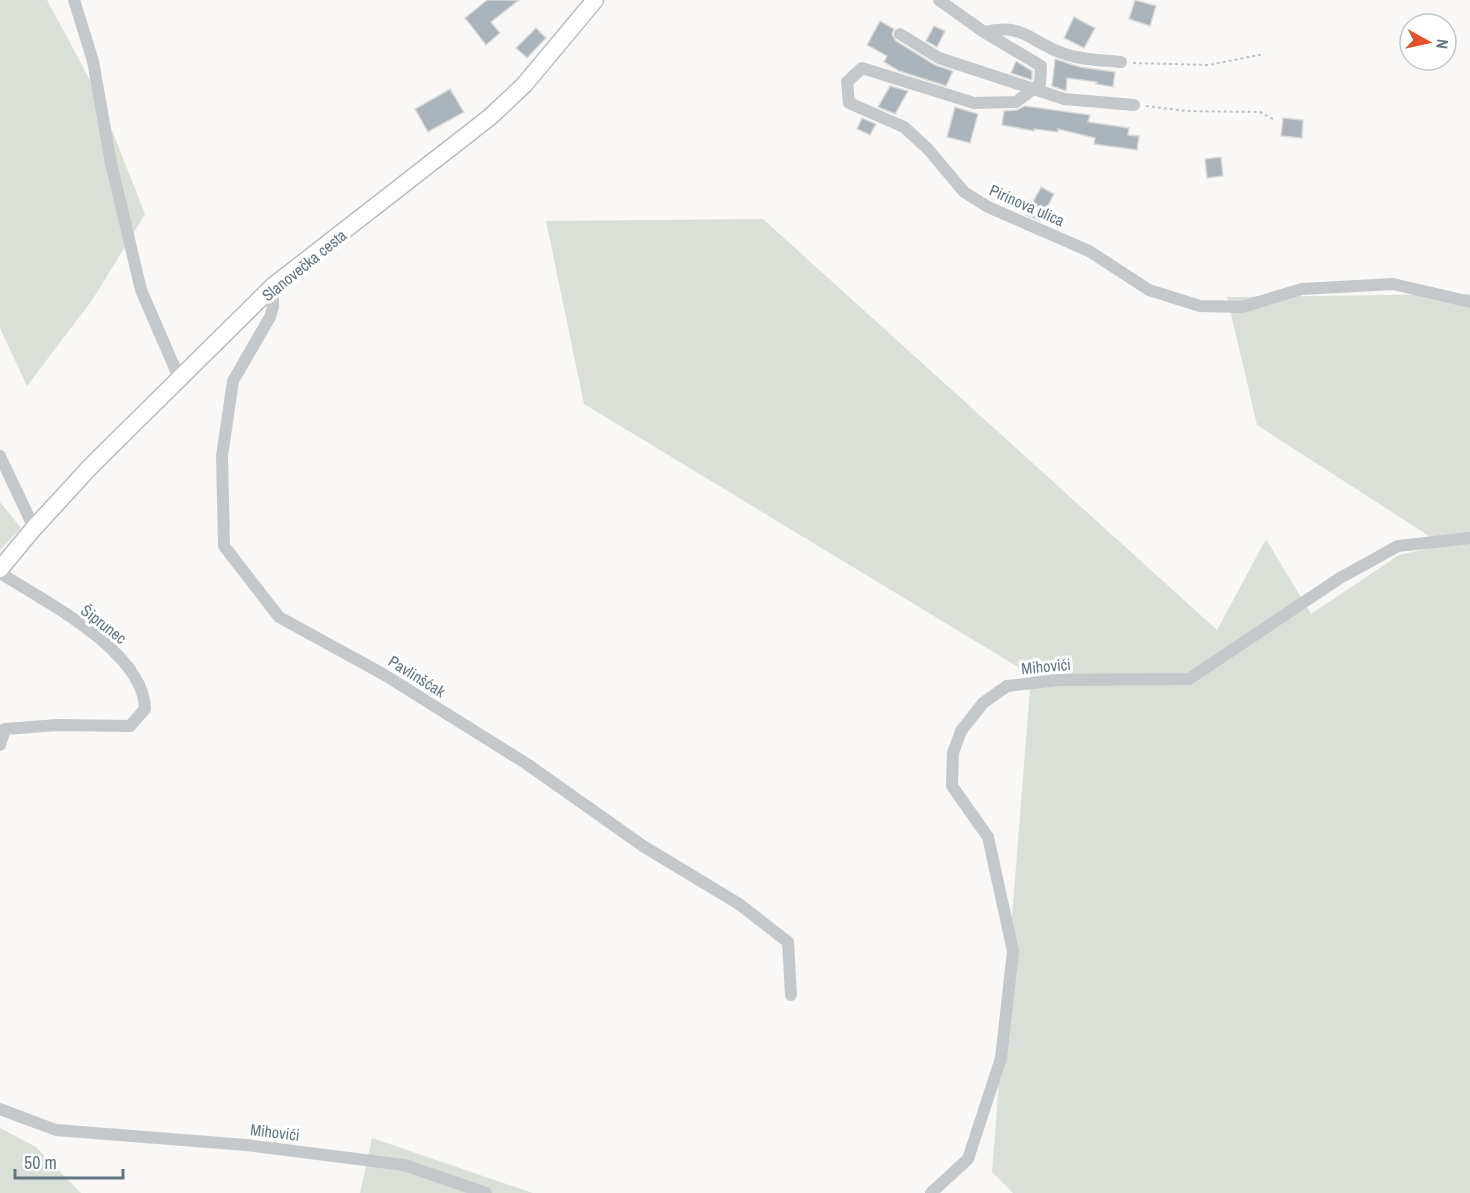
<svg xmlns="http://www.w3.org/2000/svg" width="1470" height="1193" font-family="'Archivo Narrow',sans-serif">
  <rect width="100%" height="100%" fill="#f9f8f6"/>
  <path fill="#dae0d7" d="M0,0H47L98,95L145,214L93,299L27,386L0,328Z
    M763,219L1217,630L1266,539L1311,614L1399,555L1443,545L1257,425L1227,297L1470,294V1193H1013L992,1172L1031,675L584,404L546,221Z
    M0,502L21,528L0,550Z
    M0,1128L36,1147L81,1193H0Z
    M372,1138L533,1193H360Z"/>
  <path fill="#aab3b9" stroke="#dadad8" stroke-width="1.5" d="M487,0H519L491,22L500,33L486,45L465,18Z
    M1135,0L1156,6L1150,26L1129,19Z
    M1074,17L1095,28L1084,48L1064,38Z
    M880,21L894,29L892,34L896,41L935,65L953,71L946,86L899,71L884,62L887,56L867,45Z
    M934,26L945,31L937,47L926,41Z
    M536,28L546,38L527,58L516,48Z
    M1055,59L1080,67L1115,72L1113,87L1096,84L1097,82L1067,78L1066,91L1052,86Z
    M1016,61L1032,71V80L1011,73Z
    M890,86L908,91L895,114L878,107Z
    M450,89L464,112L428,132L415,109Z
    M1025,106L1090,115L1088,122L1129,128L1128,135L1139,136L1137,150L1094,144L1095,138L1058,129V132L1034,129V131L1002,125L1004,111L1017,110Z
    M955,107L978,114L970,143L947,137Z
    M862,118L876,124L870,135L857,129Z
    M1283,118L1303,120L1302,138L1281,136Z
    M1221,157L1223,176L1207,178L1205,159Z
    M1041,187L1054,194L1040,221L1026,215Z"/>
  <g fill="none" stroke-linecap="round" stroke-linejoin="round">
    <g stroke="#b6bcc0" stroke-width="19">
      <path id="secondary" d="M0,569L34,528L91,466L273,286L490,117L524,85L595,0"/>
    </g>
    <path stroke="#bec1c3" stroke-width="2" stroke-dasharray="3 3" stroke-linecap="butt" d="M1133,63L1209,65L1264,54
      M1146,106L1186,111L1260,112L1273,119"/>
    <path stroke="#c4c8cb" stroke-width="12" d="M74,0L93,61L111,163L141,290L180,380
      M939,0L984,32L1041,66L1040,84L1016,102L974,103L862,68L847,82L849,103L904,127L928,149L964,192L988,207L1089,251L1149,290L1200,306L1242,307L1302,289L1393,284L1470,302
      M984,32C1024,23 1029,41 1062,53C1080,60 1102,60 1121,62
      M900,34L939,58L1064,99L1134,105
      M273,286V307L270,317L233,381L222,456L224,546L279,617L383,674L527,764L643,846L739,904L788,942L791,995
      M0,456L34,528
      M0,573C44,601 144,651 145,709L130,726L58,725L5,729L0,745
      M0,1109L56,1130L246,1145L404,1165L486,1193
      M931,1193L968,1159L1001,1058L1013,951L988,837L952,786L953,753L961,731L983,703L1007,686L1058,680L1189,679L1340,578L1398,546L1470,538"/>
    <use href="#secondary" stroke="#fff" stroke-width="16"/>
  </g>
  <g text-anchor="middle" stroke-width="6" stroke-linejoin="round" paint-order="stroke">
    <g font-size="16" fill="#637581" stroke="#fff">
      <text transform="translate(1027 205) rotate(24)" y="6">Pirinova ulica</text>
      <text transform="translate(304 265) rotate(-39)" y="6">Slanovečka cesta</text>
      <text transform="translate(104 624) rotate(38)" y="6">Šiprunec</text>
      <text transform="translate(1046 666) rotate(-5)" y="6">Mihovići</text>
      <text transform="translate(417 676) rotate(32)" y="6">Pavlinšćak</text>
      <text transform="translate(275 1132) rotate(7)" y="6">Mihovići</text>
    </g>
  </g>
  <g transform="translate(1428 42) rotate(98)"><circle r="28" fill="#ffffff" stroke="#c1c8cd" stroke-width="1.5"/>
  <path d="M0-4.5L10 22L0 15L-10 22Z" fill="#e4502b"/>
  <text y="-9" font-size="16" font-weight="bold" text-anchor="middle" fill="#637581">N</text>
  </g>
  <path d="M15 1169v9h108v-9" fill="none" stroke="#637581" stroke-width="3"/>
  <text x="24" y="1169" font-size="18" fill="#637581" stroke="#ffffff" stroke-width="4.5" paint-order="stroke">50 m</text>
</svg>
